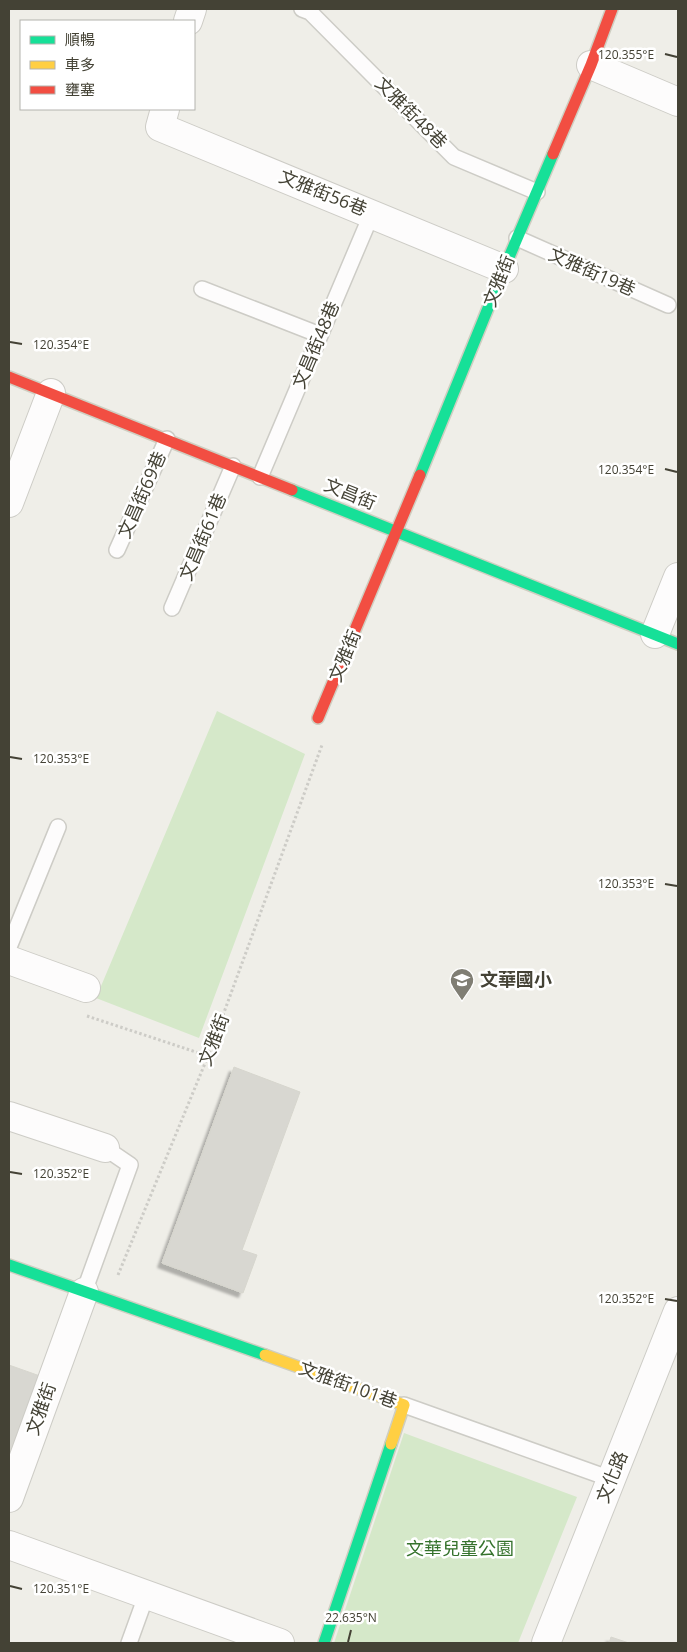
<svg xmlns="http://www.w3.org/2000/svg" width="687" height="1652" font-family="'Open Sans','Noto Sans TC',sans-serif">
  <defs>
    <filter id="shadow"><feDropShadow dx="-4.5" dy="4.5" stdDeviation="1" flood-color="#0004"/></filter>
  </defs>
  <rect width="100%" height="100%" fill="#efeee8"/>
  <path fill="#d5e8c9" d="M217,711L305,754L199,1038L96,998Z
    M404,1433L577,1497L518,1643H334Z"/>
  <path fill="#d8d7d1" stroke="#d7d6ce" filter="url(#shadow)" d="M234,1067L300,1092L242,1250L257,1255L243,1293L162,1263Z
    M9,1365L40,1376L9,1461Z
    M611,1637L629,1643H609Z"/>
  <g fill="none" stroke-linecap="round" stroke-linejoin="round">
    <g stroke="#cdccc6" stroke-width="18">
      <path id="lane" d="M302,9L310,12L454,157L537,192
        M517,238L668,305
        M202,289L320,335
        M260,477L372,213
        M117,550L167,439
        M172,608L233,466
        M9,947L58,827
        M84,1292L130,1165L105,1148
        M404,1405L611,1479
        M129,1643L146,1596"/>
    </g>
    <g stroke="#cdccc6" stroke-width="30">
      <path id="street" d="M188,21L192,9
        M591,65L678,102
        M165,109L160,127L504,269
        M9,503L51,393
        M655,634L678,577
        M9,960L86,988
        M9,1116L105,1148
        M9,1498L84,1292
        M9,1545L280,1643
        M546,1643L678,1311"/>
    </g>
    <g stroke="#cfcec1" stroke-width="14">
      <path id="fast" d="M420,475L504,269L553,154
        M292,490L678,644
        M9,1265L265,1355
        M324,1643L391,1444"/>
    </g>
    <g stroke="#cfcec1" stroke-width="14">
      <path id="slow" d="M265,1355L404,1405L391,1444"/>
    </g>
    <g stroke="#cfcec1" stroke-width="14">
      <path id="jam" d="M553,154L591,65L612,9
        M9,377L292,490
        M318,718L420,475"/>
    </g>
    <path stroke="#cdccc7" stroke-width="3" stroke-dasharray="2.5 2.5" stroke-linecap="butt" d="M87,1016L208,1056
      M118,1275L208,1056L322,745"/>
    <use href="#lane" stroke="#fdfcfc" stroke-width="15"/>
    <use href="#street" stroke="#fdfcfc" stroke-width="28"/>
    <use href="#fast" stroke="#16e098" stroke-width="11"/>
    <use href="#slow" stroke="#ffcf43" stroke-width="11"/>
    <use href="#jam" stroke="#f24e42" stroke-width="11"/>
  </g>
  <path fill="none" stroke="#444235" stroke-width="2" d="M665,54L677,57M10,342L22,344M665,469L677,472M10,757L22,759M665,884L677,886M10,1172L22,1174M665,1299L677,1301M10,1586L22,1589M348,1642L351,1630"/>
  <defs>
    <g id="school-pin" transform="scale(1.25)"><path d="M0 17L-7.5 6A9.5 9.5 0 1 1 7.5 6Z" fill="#807e74" stroke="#fff"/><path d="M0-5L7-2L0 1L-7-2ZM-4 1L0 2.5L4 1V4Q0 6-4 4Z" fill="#fff"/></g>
  </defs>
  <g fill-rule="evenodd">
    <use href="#school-pin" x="462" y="980"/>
  </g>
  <g text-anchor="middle" stroke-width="5" stroke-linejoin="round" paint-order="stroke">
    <g font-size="18" fill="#444235" stroke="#fff">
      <text transform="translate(411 113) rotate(45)" y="6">文雅街48巷</text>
      <text transform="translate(323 193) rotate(22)" y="6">文雅街56巷</text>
      <text transform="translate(592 272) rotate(24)" y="6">文雅街19巷</text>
      <text transform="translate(499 281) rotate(-68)" y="6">文雅街</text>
      <text transform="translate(316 345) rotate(-67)" y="6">文昌街48巷</text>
      <text transform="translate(350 494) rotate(22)" y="6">文昌街</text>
      <text transform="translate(142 495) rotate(-66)" y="6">文昌街69巷</text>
      <text transform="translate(203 537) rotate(-67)" y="6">文昌街61巷</text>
      <text transform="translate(345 656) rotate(-67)" y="6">文雅街</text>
      <text transform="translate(214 1040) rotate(-69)" y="6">文雅街</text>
      <text transform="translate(348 1385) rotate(20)" y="6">文雅街101巷</text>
      <text transform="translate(41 1409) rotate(-70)" y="6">文雅街</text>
      <text transform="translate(612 1477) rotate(-68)" y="6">文化路</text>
    </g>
    <g font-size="18" font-weight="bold" fill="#444235" stroke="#fff" text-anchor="start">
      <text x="480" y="986">文華國小</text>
    </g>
    <g font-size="18" fill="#35722c" stroke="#fff">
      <text x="460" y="1555">文華兒童公園</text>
    </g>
  </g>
  <g font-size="12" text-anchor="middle" fill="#444235" stroke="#fff" stroke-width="5" stroke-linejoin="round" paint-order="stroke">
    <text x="626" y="59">120.355°E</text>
    <text x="61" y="349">120.354°E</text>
    <text x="626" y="474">120.354°E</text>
    <text x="61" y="763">120.353°E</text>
    <text x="626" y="888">120.353°E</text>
    <text x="61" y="1178">120.352°E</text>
    <text x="626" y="1303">120.352°E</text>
    <text x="61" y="1593">120.351°E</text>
    <text x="351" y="1622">22.635°N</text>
  </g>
  <rect width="687" height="1652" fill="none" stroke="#444235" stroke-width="20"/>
  <rect x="20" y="20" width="175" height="90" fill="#ffffff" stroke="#b4b3ae"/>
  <rect x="30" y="36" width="25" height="8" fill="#16e098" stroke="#b4b3ae"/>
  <text x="65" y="45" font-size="15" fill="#444235">順暢</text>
  <rect x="30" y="61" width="25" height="8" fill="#ffcf43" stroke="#b4b3ae"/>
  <text x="65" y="70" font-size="15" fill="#444235">車多</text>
  <rect x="30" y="86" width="25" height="8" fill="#f24e42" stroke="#b4b3ae"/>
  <text x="65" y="95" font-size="15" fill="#444235">壅塞</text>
</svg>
